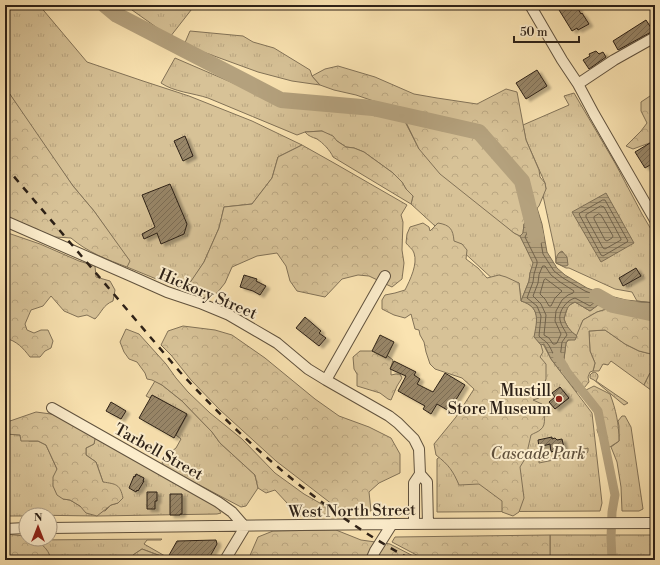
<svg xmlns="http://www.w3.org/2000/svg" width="660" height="565" font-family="'Libre Bodoni',serif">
  <defs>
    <pattern id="grass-tufts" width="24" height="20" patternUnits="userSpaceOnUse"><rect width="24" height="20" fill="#d7c297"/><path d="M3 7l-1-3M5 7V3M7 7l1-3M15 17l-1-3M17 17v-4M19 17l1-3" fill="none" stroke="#b9a681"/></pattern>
    <pattern id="forest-crowns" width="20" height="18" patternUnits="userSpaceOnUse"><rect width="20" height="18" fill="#d7c297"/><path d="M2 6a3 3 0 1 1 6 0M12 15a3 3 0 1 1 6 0" fill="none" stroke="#b9a681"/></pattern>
    <pattern id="garden-furrows" width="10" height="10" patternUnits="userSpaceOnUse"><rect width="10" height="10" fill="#d7c297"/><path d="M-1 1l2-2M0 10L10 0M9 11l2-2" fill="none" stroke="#b9a681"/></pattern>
    <pattern id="water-rules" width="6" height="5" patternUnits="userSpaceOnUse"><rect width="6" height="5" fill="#b4a17d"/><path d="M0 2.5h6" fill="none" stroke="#938365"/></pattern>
    <pattern id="building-hatch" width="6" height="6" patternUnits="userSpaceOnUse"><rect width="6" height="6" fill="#988667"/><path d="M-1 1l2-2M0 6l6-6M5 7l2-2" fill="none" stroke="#7c6d54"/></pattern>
    <filter id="shadow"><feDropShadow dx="4" dy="2.5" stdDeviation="1" flood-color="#0004"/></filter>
  </defs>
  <rect width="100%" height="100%" fill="#fae3b1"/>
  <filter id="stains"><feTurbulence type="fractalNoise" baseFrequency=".005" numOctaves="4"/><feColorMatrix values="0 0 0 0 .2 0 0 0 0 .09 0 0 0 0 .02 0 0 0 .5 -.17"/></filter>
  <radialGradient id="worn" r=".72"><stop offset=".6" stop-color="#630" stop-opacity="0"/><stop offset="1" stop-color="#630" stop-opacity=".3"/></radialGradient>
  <path fill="url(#grass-tufts)" stroke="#827257" d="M5,5H39L87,62L143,81L189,96L252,121L302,145L278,157L272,178L252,204L224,207L219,228L204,262L188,287L193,294L127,267L129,261L94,211L73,186L34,131L5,87Z
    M125,5H195L170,37Z
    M190,31L243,36L253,42L274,48L310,70L312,76L320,85L292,81L258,72L184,45Z
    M175,58L240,86L278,100L275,97L281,100L373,108L401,114L419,149L514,233L520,236L534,263L530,273L529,281L521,301L519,283L495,281L411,204L413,196L406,189L402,182L393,173L364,152L354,148L346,147L322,131L305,132L297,135C267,123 238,110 208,98C193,93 174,92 161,83Z
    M574,93L615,163L642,214L655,236V303L637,301L632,292L615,289L569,268H566L556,263L555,251L542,191L546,189L545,183L526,140L523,125L569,105L564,96Z
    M502,281L543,344L551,359L592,413L602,503L600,511L437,512V459L541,376Z
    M575,302L590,311L598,305L617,306L597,312L583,320L577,336C570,331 567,327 564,319L568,306Z
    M605,330L625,344L639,351L655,355V368L650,373L644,385L611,361L608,365L603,364L599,371H593L595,363L590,351L589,331Z
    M594,372C597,373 598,374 598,377L596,381L628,403L624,405L594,380L590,378V375L592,373Z
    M155,381L162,385L182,401L212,432L220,443L255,475L258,488L246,506L241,507L173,471L165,468L162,462L168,450L172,451L176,448L181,439L176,435L187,415L152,395L150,398L146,396Z
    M622,416H625L631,427L643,509L639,511H622L621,487L617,462L611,447L619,441V426L618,421Z
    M5,434L20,435L29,441H38L46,445L57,469L63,499L70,500L80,506L105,511L111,505L118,503L103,482L96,462L86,455V448L94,444L95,438L205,499L218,508L221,513L217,514L97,516L26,515V516H5Z
    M550,535H655V560H550Z
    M162,539L161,540H147L144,544L172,560L142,549L133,555L132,560H51L50,557L31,540Z"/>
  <path fill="url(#forest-crowns)" stroke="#827257" d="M338,66L375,77L414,94L437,98L477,104L506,89L517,92L526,140L539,170L540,177L545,183L546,189L539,206L524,224L523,233L520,236L514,233L440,174L419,149L400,110L356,95L334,90L320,85L312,76L325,69Z
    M5,87L73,186L94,211L130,261L127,267C108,260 87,252 71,238L55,237L5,217Z
    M655,93V141L633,149L626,146L641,131L647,123L641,111V102L653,94Z
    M322,131L333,136L337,141L346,147L354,148L364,152L393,173L402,182L406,189L413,196L411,204L333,157C330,150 323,143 317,139C312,137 308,136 305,132Z
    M302,145L334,163L407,205L401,215L403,222L402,250L404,263L402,279L392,287L369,276L358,275L342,279L325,297L297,291L290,281L286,266L277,253L257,256L232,267L225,283L217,293L203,298L193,294L187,287L204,262L219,228L224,207L252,204L272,178L278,157Z
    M423,223L429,227L430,231L438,223C450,225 453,229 454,241L462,244L467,250L466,259L478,268L487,278L499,275L506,277L519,283L521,301C541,307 537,321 535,337L541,345L543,352L540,357L546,364V379L539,398L533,400L542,404C543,412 548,425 540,430C538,432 534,433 531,435L528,448V454L520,467L524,498L519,512L513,516L502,512V501L479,484L459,485C453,471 449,465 436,455L434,444L456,417L474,389L462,378L435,369L430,364L426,352L424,342L420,335L419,330L415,329L411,314L405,318L394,315L382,309V300L385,295L395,293L405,290C410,280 418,264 414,253C413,249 408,246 406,243L407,234L410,227Z
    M5,232L40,244L79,261L95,266L96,277L110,281L115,290L113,301C103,305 102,312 95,319L87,315L78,317L64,311L51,296L43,306L31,310L25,324L27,330L34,333L41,330H48L53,341L51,348L45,351L40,357H30C23,348 17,341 5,338Z
    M617,306L655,314V355L639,351L625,344L605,330L589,331L590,351L595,363L593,371L590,372L588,377L589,382L584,388L577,392L560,371L564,359L566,343L568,340L575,339L583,320L597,312Z
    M183,326L215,330L232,335L265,358L315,399L339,416L369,427L391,438L400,454V473L379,483L369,492L371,511L337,508L276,461L220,410L191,380L171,355L161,345L168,331Z
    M126,329L139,334L166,364L176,378L188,392L210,413L242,439L275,473L304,494L325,506L327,514L296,516L292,513L287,503L275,490L266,493L258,488L255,475L220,443L212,432L182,401L162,385L152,380L147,379L145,373L137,362L129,359L124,352L120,342Z
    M360,351H373L384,353L393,360L391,367V375L396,374H400L402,378L397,386L391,400L388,399L380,393L357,386V374L354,369L353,357Z
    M655,368V393L644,385L650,373Z
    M594,386L610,394C616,410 619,424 619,441L610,447L601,441L597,430L599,422L592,407L585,398L586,390Z
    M36,412L51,414L97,429L94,444L86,448V455L96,462L103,482C116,484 120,484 123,498L118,503L111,505L97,516L86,513L80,506L70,500L63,499L57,495L53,486V477L57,469L46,445L38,441H21L20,435L5,434V417L10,421Z
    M336,530L361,540L390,544L421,560H248L258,537L273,531Z
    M5,534L25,536L26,537V539C38,539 49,548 51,560H5Z
    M550,535V560H426L392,542L395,537Z
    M142,549L171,560H132L133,555Z"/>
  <path fill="url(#garden-furrows)" stroke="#827257" d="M588,448V451L587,453L539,463V461Z"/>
  <path fill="url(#water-rules)" stroke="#7e6e54" d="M606,193L634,243L601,262L572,212Z
    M537,208L542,224L547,252L557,268L565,275L587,288L606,295L626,300L655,303V314L613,305H598L590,311L575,302C567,305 566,311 564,319C567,327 570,331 577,336L575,340H568L566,343L564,359L560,371L551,359L544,344L541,345L534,337C537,321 541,307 521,301L529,281L530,273L533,263L520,236L523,233L524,224Z
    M562,251L567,257L568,265L566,266H563L556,263C556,258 557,253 562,251Z"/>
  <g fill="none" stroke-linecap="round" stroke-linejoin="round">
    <path stroke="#70614a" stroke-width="1" d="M603,200H605L628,241L627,242L603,256L601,255L579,214L580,213Z
      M601,206L604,207L621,239V240L605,249L603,248L586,217V215Z
      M599,214L601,215L613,236L612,238L607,241L605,240L594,219V217Z
      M533,219H536L538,225L543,254L554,271L563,278L585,291L601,297L602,299L601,301H596L590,306L575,298C567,300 558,311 560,320C561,326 565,330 567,335L562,342L560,358L559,360C552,356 552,348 547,343C545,340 542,340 539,336L541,316L537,306L527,298L533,282L534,274L537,264V261L525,237L527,233L528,226Z
      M543,266H545L551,275L560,282L574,291L573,293L568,295L562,300L556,311L555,321L561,334L557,343L555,344H553L549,338L544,335L546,315L541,304L533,296L538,283L539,275Z
      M546,279L562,291L555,298L551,306H549L545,299L540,294L544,280Z"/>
    <path stroke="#b4a17d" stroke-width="9" d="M557,355L567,372L598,411L615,495L612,512L611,538L612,560"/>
    <path stroke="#b4a17d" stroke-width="16" d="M105,5L117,15L281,100L373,108L479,132L522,181L536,237
      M597,296L613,305L655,314"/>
  </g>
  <path fill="url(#building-hatch)" stroke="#2d2117" filter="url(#shadow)" d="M556,5H576L581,14L582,13L589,24L578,30L577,28L572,31Z
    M646,20L653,31L618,50L613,41Z
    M596,51L599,54L603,52L606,57L589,69L583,60L590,56L589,54Z
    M537,70L547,86L526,99L516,83Z
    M185,136L193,156L183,161L174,141Z
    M655,140V162L645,168L635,152Z
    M170,184L187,224L184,234L161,244L157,233L144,239L142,234L155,227L142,195Z
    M636,268L641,276L623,286L619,278Z
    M244,275L257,279L256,281L266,286L260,295L253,291L240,287Z
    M305,317L321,331L319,333L326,338L319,346L296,328Z
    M380,335L394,342L386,358L372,351Z
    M394,361L416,372L414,375L420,379L417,384L433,392L445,373L465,385L449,411L437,404L431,414L423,409L425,406L398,391L406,376L390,369Z
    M560,387L569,398L555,409L549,402L555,397L552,393Z
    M152,395L187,414L174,438L139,418Z
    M111,402L126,411L121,419L106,411Z
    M552,437V439L555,438L557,440L562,439L564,448L551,452L550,444L539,447L538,440Z
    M136,474L144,478L143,481H144L138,491L137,490L136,492L129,488L134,476L135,477Z
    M147,492H157V501H155V509H147Z
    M170,494H182V514H180V515H170Z
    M216,540L217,544L208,560H172L168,557L177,541Z"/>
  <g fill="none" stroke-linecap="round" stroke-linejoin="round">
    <g stroke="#60523e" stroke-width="12">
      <path id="minor" d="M530,5L562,60L578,84L594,114L655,220
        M578,84L614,60L655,37
        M5,221L131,276L167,292L200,303L229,315L277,343L308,369L326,380L389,416L398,423L414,439L419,449L420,474L414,483V524
        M326,380L385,276
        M52,408L218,502L232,512L245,527L225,560
        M420,474L427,482L428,524
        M50,528L392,524L655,523
        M5,529L26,528
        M371,560L375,551L392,524"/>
    </g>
    <use href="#minor" stroke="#fcedcc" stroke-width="10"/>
    <path stroke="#2d2117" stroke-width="2.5" stroke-dasharray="7 7" stroke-linecap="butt" d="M5,166L180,372C248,446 323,512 412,560"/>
  </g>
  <circle fill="#8f2418" stroke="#fcedcc" stroke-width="1.5" cx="559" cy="399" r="4"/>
  <g text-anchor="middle" stroke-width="4" stroke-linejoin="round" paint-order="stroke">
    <g font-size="16" fill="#2d2117" stroke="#fcedcc">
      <text transform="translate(208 293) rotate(23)" y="6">Hickory Street</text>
      <text transform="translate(159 451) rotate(29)" y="6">Tarbell Street</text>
      <text transform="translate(352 510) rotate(-1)" y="6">West North Street</text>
    </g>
    <g font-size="16" fill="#2d2117" stroke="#fcedcc" text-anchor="end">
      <text x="551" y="396">Mustill<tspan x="551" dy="18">Store Museum</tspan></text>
    </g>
    <g font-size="16" font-style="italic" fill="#60513d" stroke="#fcedcc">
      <text x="538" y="459">Cascade Park</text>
    </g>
  </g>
  <rect width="660" height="565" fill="none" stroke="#fae3b1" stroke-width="20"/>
  <rect x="6" y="6" width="648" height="553" fill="none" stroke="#2d2117" stroke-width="2"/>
  <rect x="10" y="10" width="640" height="545" fill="none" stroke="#2d2117"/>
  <g transform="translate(38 527)"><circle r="19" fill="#fcedcc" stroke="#a99b84"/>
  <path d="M0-3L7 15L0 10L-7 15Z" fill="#8f2418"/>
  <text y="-6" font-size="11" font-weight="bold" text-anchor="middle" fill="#2d2117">N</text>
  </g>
  <path d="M514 36v6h65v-6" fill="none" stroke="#2d2117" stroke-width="2"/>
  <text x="520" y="36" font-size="12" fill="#2d2117" stroke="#fcedcc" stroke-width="3" paint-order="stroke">50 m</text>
  <rect width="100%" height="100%" filter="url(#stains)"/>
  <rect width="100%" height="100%" fill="url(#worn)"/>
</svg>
